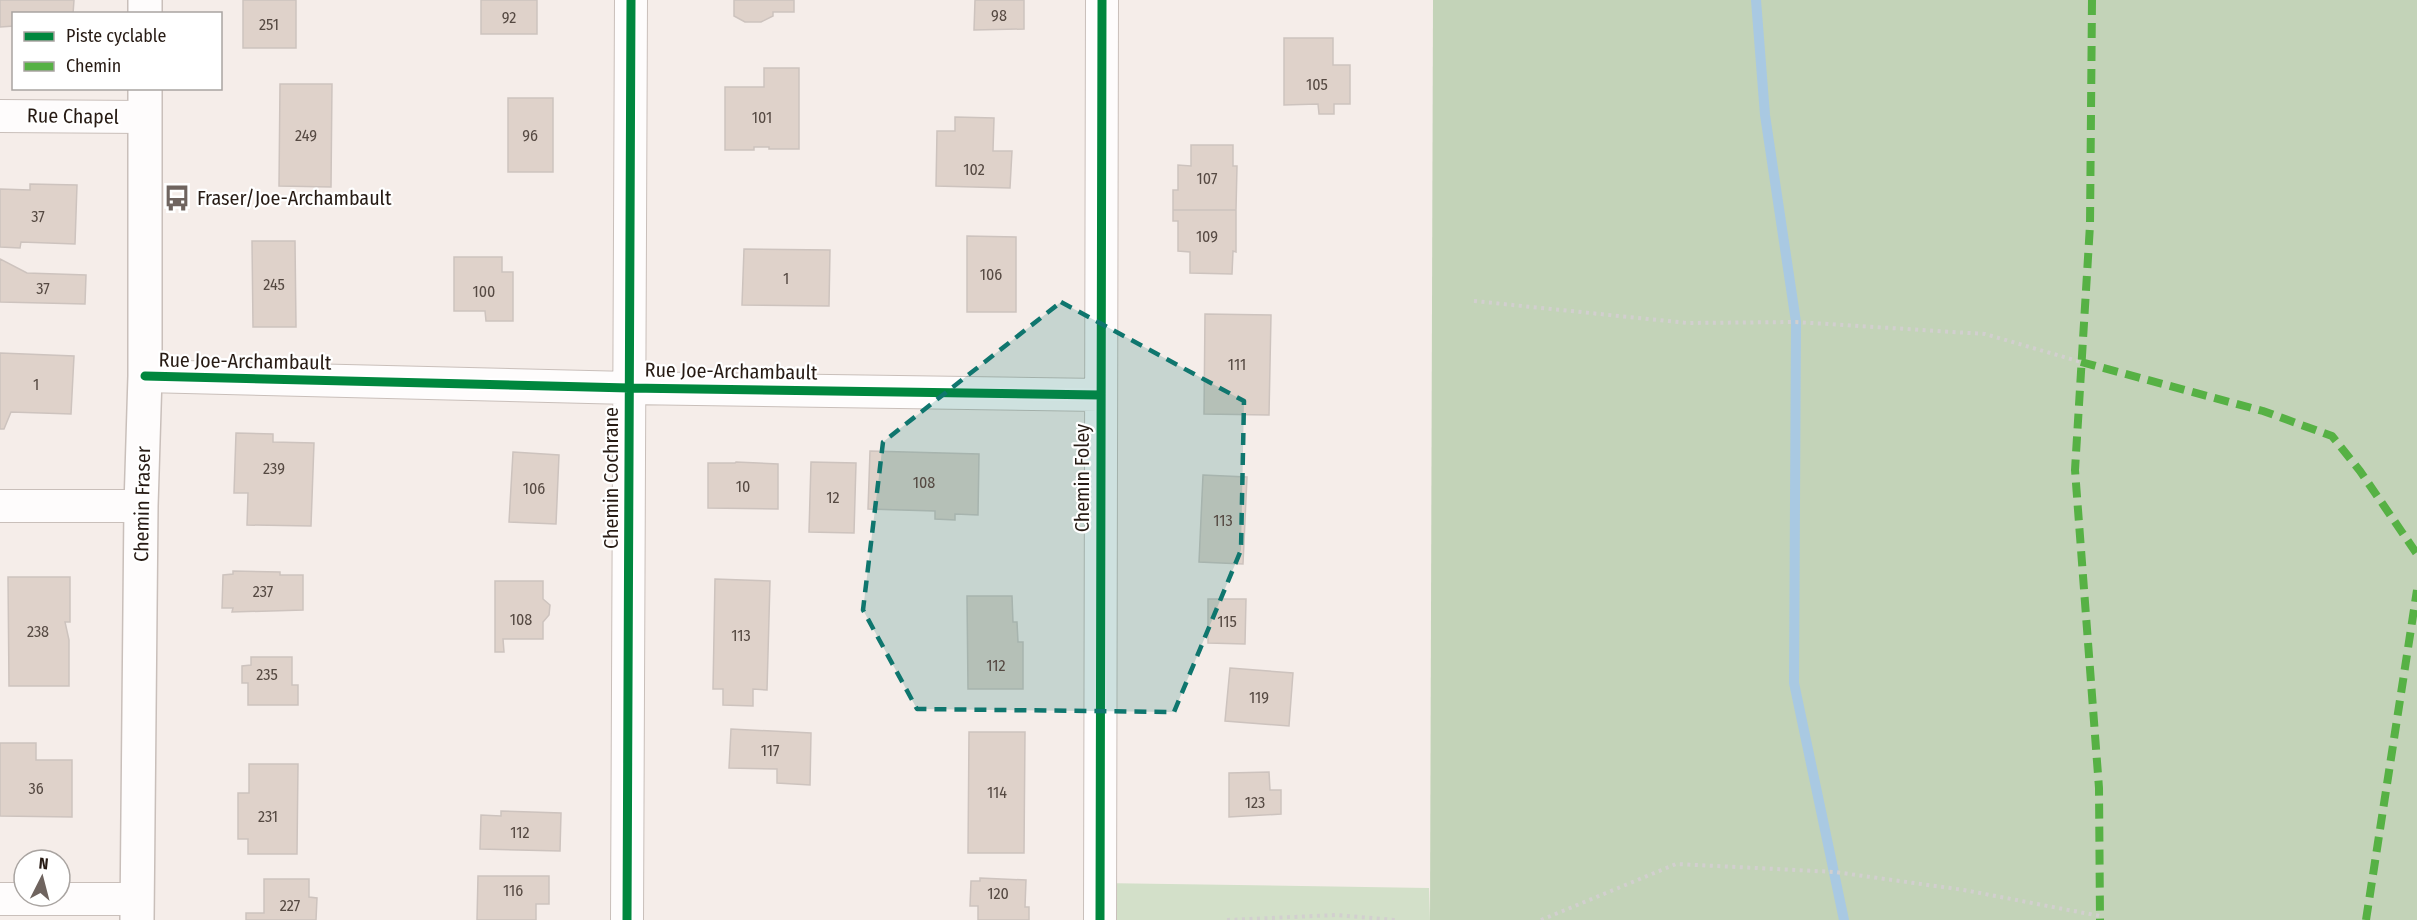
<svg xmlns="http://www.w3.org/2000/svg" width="2417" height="920" font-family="'Fira Sans Condensed',sans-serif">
  <rect width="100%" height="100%" fill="#f5ede9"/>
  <path fill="#d3e0c9" d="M1100,883L1429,888L1430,920H1100Z"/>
  <path fill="#c3d3b8" d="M1433,0H2417V920H1430Z"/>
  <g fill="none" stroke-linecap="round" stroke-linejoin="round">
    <path stroke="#a9c9e2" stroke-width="10" d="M1756,0L1765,115L1796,322L1794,683L1844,920"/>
  </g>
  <path fill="#dfd2ca" stroke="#cdc3be" stroke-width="1.5" d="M0,0H74L73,14H14V26L0,27Z
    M243,0H296V48H243Z
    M481,0H537V34H481Z
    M734,0H794V12H773V16L761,22H745L734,16Z
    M975,0H1024V29L974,30Z
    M1284,38H1333V65H1350V104H1334V114H1319L1318,104L1284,105Z
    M764,68H799V149H769V147H754V150H725V87H764Z
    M280,84H332L331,187L279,186Z
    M508,98H553V172H508Z
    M955,117L994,118L993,151H1012L1010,188L936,186L937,131H955Z
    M1191,145H1233V166H1237L1236,210H1173V190H1178V165L1191,166Z
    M30,184L77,185L75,244L21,242L20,248L0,247V189L30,190Z
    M1173,210H1236V252L1233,251L1232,274L1190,273V252L1178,251V221H1173Z
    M967,236L1016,237V312H967Z
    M252,241H295L296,327H253Z
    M744,249L830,250L829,306L742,305Z
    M454,257H502V272H513V321H486L485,311H454Z
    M0,259L27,273L86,275L85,304L0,302Z
    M1205,314L1271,315L1269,415L1204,414Z
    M0,353L74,356L71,414L11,412L4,429H0Z
    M236,433L273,434V442L314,443L311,526L247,525L248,493H234Z
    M870,451L979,454L978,515L955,514V520L935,519V511L868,509Z
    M513,452L559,455L556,524L509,522Z
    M736,462L778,464V509L708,508V463H735Z
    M811,462L856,463L854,533L809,532Z
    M1203,475L1247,477L1243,564L1199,562Z
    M233,571L280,572V575H303V610L232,612L233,608H222L223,575L233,574Z
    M8,577H70V622H65L69,640V686H9Z
    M715,579L770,581L767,690L753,689V706L723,705V689H713Z
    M495,581H543V599L550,605L549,615L543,622V639H503L504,652H495Z
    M967,596H1012L1013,622H1017L1018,642H1023V689H968Z
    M1208,599H1246L1245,644L1208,643Z
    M251,657H292V685H298V705H248V683H242V666L251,665Z
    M1230,668L1293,673L1289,726L1225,721Z
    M731,729L811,733L810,785L777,783V769L729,768Z
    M969,732H1025L1024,853H968Z
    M0,743H36V760H72V817L0,816Z
    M249,764H298L297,854H248V839H238V793H249Z
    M1269,772L1270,790H1281V814L1229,817V773Z
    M501,811L561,813L560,851L480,849L481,815L501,816Z
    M478,876H549V904H536V920H477Z
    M980,878L1026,880L1025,907H1029V920H978V906H970L971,881H980Z
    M264,879H309V897L317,898L316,920H246V913H264Z"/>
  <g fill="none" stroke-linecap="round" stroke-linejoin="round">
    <g stroke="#c9bfba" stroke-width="34">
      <path id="minor" d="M0,116L145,117
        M145,376L629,388L1100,395
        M0,506H141
        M0,899H137
        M627,920L631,0
        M1100,920L1102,0"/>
    </g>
    <g stroke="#c9bfba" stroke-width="36">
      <path id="tertiary" d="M145,0V14
        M137,920L141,506L145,376V88"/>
    </g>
    <path stroke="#d2cfcf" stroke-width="4" stroke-dasharray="3 4.5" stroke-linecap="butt" d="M1474,301L1687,323L1796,322L1985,334L2081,362
      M1227,920L1336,915L1395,920
      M1541,920L1676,864L1835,872L1964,890L2100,916"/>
    <use href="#minor" stroke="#fefcfc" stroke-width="32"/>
    <use href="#tertiary" stroke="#fefcfc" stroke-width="33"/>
    <path stroke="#56b144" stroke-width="8" stroke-dasharray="15 8" stroke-linecap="butt" d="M2092,0L2090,225L2075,470L2099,788L2100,920
      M2081,362L2263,411L2332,436L2360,471L2417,554
      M2366,920L2417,590"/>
    <g stroke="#fff" stroke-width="13">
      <path id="cycleway" d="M145,376L629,388L1100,395
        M627,920L631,0
        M1100,920L1102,0"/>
    </g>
    <use href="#cycleway" stroke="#00873e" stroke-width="9"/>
  </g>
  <path fill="#0f766e" fill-opacity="0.2" stroke="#0f766e" stroke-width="4.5" stroke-dasharray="12 8" stroke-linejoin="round" d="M1061,302L1244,401L1241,550L1174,712L917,709L863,610L883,442Z"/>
  <defs>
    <g id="bus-bare" transform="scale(2.07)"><path d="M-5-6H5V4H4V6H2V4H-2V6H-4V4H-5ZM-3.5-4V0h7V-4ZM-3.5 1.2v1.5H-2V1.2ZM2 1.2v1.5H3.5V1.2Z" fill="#6f645f" stroke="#fff" stroke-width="2.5" paint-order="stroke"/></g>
  </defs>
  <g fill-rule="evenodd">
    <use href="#bus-bare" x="177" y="198"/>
  </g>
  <g text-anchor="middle" stroke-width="4.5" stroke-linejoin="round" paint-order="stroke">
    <g font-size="16" fill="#554942">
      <text x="999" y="21">98</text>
      <text x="509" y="23">92</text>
      <text x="269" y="30">251</text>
      <text x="1317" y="90">105</text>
      <text x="762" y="123">101</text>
      <text x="306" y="141">249</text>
      <text x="530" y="141">96</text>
      <text x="974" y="175">102</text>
      <text x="1207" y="184">107</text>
      <text x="38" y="222">37</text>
      <text x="1207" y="242">109</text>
      <text x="991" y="280">106</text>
      <text x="786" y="284">1</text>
      <text x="274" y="290">245</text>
      <text x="43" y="294">37</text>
      <text x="484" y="297">100</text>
      <text x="1237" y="370">111</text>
      <text x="36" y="390">1</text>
      <text x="274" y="474">239</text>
      <text x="924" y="488">108</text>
      <text x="743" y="492">10</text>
      <text x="534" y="494">106</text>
      <text x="833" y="503">12</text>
      <text x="1223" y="526">113</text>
      <text x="263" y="597">237</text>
      <text x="521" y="625">108</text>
      <text x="1227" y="627">115</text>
      <text x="38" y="637">238</text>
      <text x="741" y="641">113</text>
      <text x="996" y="671">112</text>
      <text x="267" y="680">235</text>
      <text x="1259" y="703">119</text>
      <text x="770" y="756">117</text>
      <text x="36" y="794">36</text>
      <text x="997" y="798">114</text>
      <text x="1255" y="808">123</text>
      <text x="268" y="822">231</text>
      <text x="520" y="838">112</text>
      <text x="513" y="896">116</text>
      <text x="998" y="899">120</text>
      <text x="290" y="911">227</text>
    </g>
    <g font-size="20" fill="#271b14" stroke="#fff">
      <text transform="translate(73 116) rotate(1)" y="7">Rue Chapel</text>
      <text transform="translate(245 361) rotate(1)" y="7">Rue Joe-Archambault</text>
      <text transform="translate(731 371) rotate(1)" y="7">Rue Joe-Archambault</text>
      <text transform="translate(611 478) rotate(-90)" y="7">Chemin Cochrane</text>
      <text transform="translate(1082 478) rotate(-90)" y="7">Chemin Foley</text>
      <text transform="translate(142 504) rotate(-89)" y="7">Chemin Fraser</text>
    </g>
    <g font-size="20" fill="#271b14" stroke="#fff" text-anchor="start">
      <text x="197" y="205">Fraser/Joe-Archambault</text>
    </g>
  </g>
  <rect x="12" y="12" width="210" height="78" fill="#ffffff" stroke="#a9a4a1" stroke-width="1.5"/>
  <rect x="24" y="32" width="30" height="9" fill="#00873e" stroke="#a9a4a1" stroke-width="1.5"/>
  <text x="66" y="42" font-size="18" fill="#271b14">Piste cyclable</text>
  <rect x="24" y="62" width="30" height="9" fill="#56b144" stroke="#a9a4a1" stroke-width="1.5"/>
  <text x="66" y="72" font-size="18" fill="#271b14">Chemin</text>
  <g transform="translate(42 878) rotate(6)"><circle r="28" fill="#ffffff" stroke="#a9a4a1" stroke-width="1.5"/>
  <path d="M0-4.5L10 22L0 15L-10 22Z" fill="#6f645f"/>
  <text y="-9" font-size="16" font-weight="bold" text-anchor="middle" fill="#271b14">N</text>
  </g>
</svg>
